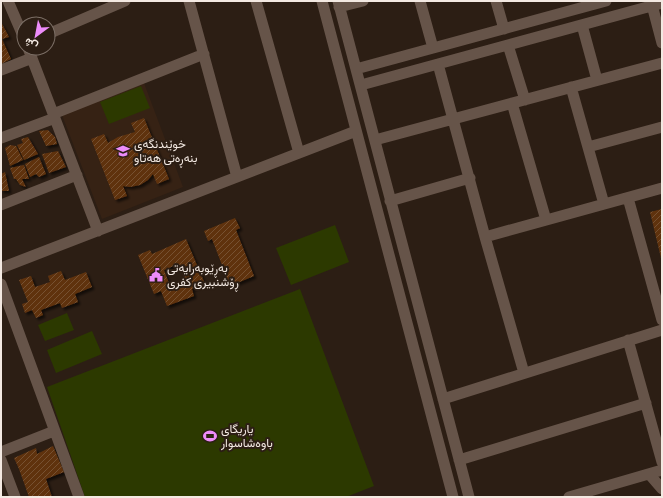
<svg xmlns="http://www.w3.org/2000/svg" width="663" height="498" font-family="'Source Sans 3',Vazirmatn,sans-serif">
  <defs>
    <pattern id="building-hatch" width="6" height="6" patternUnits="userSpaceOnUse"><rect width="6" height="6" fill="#5f3310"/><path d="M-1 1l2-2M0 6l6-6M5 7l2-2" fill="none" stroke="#765132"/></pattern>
    <filter id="shadow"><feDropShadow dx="2.5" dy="2.5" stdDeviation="1" flood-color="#0009"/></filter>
  </defs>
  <rect width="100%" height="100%" fill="#2c1e14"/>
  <path fill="#362214" d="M144,83L183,187L102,219L62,115Z"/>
  <path fill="#2c3900" d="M141,86L150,108L109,124L100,102Z
    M335,225L349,262L291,285L276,248Z
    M300,289L374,486L346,497H85L47,387Z
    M67,313L74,330L45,341L38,325Z
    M92,331L102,354L56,373L47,350Z"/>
  <path fill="url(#building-hatch)" fill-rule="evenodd" filter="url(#shadow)" d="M1,22L9,37L2,39L11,59L1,64Z
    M144,118L169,179L157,184L153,174L148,180L140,185L130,187L123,186L127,196L115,200L91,139L104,134L108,143L118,137L135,132L131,123Z
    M48,130L55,137L57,144L46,146L39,131Z
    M28,137L38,154L24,160L17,145L23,143L21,139Z
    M10,145L16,146L23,160L10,166L5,148Z
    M58,151L66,167L49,173L42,154Z
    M39,157L46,174L39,177L36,174L30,177L25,164Z
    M24,165L29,179H22L26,187L20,185L16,179H14L10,168Z
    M5,172L9,191H1V174Z
    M662,209V258H661L650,212Z
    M235,218L240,228L236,230L254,276L230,286L212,239L208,241L204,231Z
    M186,239L205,284L192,289L194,296L167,306L161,291L154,294L138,255L150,250L152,254ZM178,264L185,280L170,286L164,270Z
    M61,271L65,280L86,272L92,287L75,294L78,302L62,308L60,303L41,310L43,315L36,318L32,310L25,313L22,304L28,302L19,280L31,276L35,287L50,282L48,276Z
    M53,446L64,472L46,479L52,497H29L19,469L14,458L36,448L37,454Z"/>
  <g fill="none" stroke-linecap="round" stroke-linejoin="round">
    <path stroke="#665449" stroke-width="11" d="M8,1L24,38
      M189,1L237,177
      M256,1L299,153
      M322,1L453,497
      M338,1L469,497
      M420,1L433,48
      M496,1L504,29
      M652,5L662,43
      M339,7L363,1
      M582,25L597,80
      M48,34L125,1
      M508,45L525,100
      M28,48L98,231
      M438,64L485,237L524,373
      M356,69L606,1
      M1,70L32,58
      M361,85L662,3
      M571,87L604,204
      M512,103L546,220
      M53,114L204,54
      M1,138L55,118
      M375,140L662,63
      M588,147L662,127
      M628,198L662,320
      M390,201L470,178
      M1,205L77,175
      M485,237L662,188
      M1,268L356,131
      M1,284L79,497
      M628,340L662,462
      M443,399L662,330
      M1,452L54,431
      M1,460L15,497
      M459,460L646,403
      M649,474L662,489
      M569,497L662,470"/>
  </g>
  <defs>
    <g id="school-bare" transform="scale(1.08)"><path d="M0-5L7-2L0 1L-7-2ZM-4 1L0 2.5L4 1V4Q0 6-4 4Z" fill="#ed8cf9" stroke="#2c1e14" stroke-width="2.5" paint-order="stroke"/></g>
    <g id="civic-bare" transform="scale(1.08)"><path d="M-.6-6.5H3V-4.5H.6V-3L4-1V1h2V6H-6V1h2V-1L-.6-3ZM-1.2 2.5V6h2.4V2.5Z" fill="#ed8cf9" stroke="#2c1e14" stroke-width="2.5" paint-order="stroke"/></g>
    <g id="stadium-bare" transform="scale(1.08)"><path d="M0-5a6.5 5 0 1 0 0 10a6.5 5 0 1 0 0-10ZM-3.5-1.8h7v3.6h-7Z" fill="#ed8cf9" stroke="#2c1e14" stroke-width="2.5" paint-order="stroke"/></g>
  </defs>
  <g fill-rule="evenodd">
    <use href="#school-bare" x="123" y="151"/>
    <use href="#civic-bare" x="156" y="275"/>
    <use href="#stadium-bare" x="210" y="436"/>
  </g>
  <g text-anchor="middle" stroke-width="4" stroke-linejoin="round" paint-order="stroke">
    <g font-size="12" fill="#f3e9e2" stroke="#2c1e14" text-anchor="start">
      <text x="134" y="148">خوێندنگەی<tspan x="134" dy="14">بنەڕەتی هەتاو</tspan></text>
      <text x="167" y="272">بەڕێوبەرایەتی<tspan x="167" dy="14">ڕۆشنبیری کفری</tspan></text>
      <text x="221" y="433">یاریگای<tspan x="221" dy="14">باوەشاسوار</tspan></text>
    </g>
  </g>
  <rect width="663" height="498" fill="none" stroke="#f3e9e2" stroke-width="4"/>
  <g transform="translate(36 36) rotate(212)"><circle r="19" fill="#2c1e14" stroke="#7c6f66"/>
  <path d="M0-3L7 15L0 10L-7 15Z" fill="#ed8cf9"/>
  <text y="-6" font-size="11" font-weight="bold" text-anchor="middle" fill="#f3e9e2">ش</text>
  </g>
</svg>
